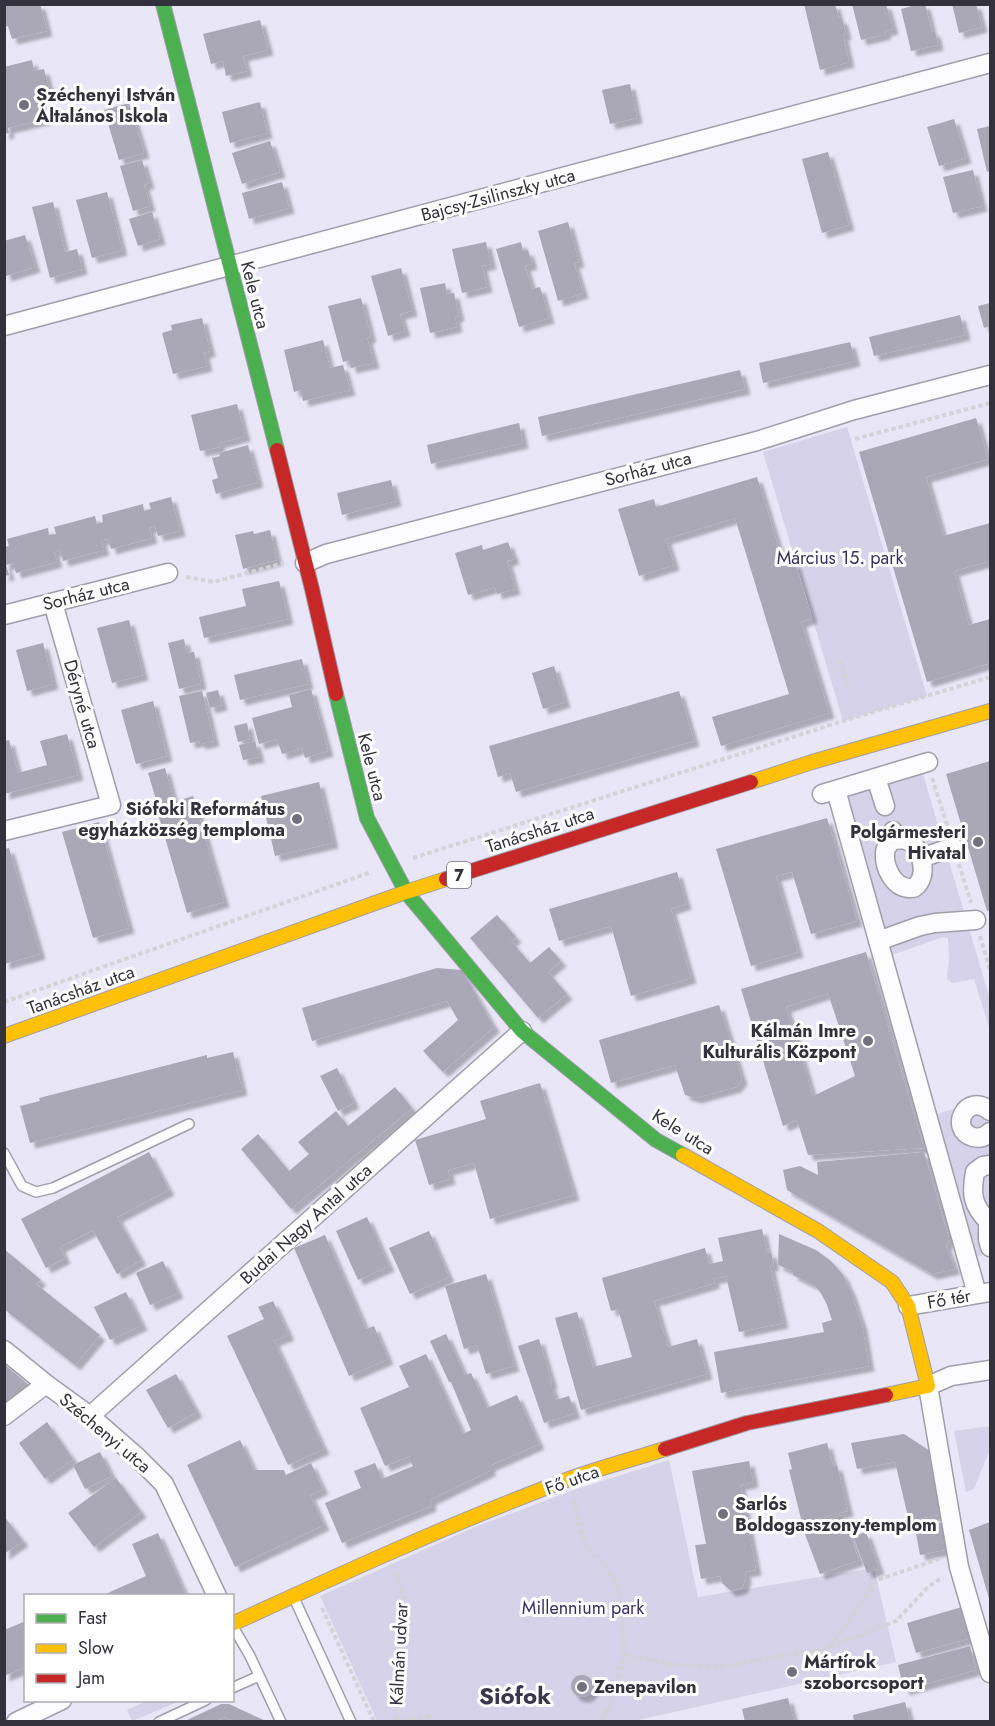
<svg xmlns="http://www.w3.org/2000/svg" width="995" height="1726" font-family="Jost,sans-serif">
  <defs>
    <filter id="shadow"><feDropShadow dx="5.5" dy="5.5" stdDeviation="1.5" flood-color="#0004"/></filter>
  </defs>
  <rect width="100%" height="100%" fill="#e9e6f7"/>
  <path fill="#d5d2e9" d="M847,427L927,696L843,721L763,452Z
    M919,761L990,999V1030L974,979L952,983L947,979L949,957L948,938L943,937L889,956L826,790Z
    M990,1097V1250L976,1258L965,1270L922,1119Z
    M990,1426V1449L974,1489L966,1492L954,1431Z
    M669,1460L698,1597L874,1568L896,1662L634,1721H377L320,1596L475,1527L571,1491Z
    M149,1700H180V1701L132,1721L127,1710Z"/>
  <path fill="#aaa7b7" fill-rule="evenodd" filter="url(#shadow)" d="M5,4H40L47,31L12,39L8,26L5,27Z
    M804,4H835L839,19H842L846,34L843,35L849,62L820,70Z
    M852,4H886L893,29L885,31L886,34L861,40Z
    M919,4H925L932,32L935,31L938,45L911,51L901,9Z
    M952,4H976L982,27L959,33Z
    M260,20L268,50L243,56L247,71L226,76L223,61L211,64L203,34Z
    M32,60L34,71L44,69L49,89L39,91L46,119L8,128L9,133L4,134V67Z
    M630,84L637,118L610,124L602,90Z
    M260,102L267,133L230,143L222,112Z
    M129,103L144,153L119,160L104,110Z
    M954,119L966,158L939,166L927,127Z
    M990,126V171L987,172L977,129Z
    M270,141L280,172L242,184L232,153Z
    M828,152L849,225L822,233L802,159Z
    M142,160L149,183L144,185L150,206L133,211L120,166Z
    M973,170L982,206L953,213L943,177Z
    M282,182L289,208L249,219L242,193Z
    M107,192L122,250L92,258L76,200Z
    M53,202L65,252L77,249L82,269L50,278L32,207Z
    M152,212L160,239L138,246L129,219Z
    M568,222L579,262L574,263L583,293L558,301L538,231Z
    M25,235L35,267L6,276L4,270V241Z
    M486,242L491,264L482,266L487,287L462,293L452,249Z
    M521,242L523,251L528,250L532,264L525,266L532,289L540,287L549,318L519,327L496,249Z
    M401,268L412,311L400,314L405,331L388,336L371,276Z
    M445,283L447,294L454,293L459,316L455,317L457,327L430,333L420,288Z
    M361,298L371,337L367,338L374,363L351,368L349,360L343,362L328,306Z
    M990,303V326L984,328L978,306Z
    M960,315L965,335L874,356L869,337Z
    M202,318L210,351L204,353L207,366L173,374L162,333L172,330L171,325Z
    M323,340L330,368L343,365L350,390L303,401L301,390L294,392L284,350Z
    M850,342L855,361L763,383L759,363Z
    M740,370L745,389L542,436L538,417Z
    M237,404L245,436L219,443L220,447L200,451L191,415Z
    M976,418L988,459L926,477L943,536L990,523V561L954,571L969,625L990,619V663L927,682L859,452Z
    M519,423L523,443L431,464L427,445Z
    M248,445L258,482L216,494L212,480L218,478L212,458L220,456L219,453Z
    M757,477L784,565L795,562L812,618L801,622L829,713L721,746L712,717L789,694L735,518L666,539L674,565L639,576L618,509L654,499L656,507Z
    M391,480L396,501L342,515L337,493Z
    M171,497L180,531L158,536L155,526L149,528L152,538L111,549L108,539L101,540L104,550L63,561L60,550L54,552L57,562L16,573L13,563L6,565L9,575L4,576V547L9,546L7,539L48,528L49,535L56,534L54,527L95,516L97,524L103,522L102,515L143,504L144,511L151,509L149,503Z
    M270,530L277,560L243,569L235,535L253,531L254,534Z
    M508,542L514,559L507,561L515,589L497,594L495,587L468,595L455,553L482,545L483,550Z
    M279,581L288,619L204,638L199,617L246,606L242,589Z
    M129,620L143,675L112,683L97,628Z
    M184,639L187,653L194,652L201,684L179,689L168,643Z
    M43,643L53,684L27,691L16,650Z
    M302,659L308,684L240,700L234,675Z
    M554,666L565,702L543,709L532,673Z
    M311,689L328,751L305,758L302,748L282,754L277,739L259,744L252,718L292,707L289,695Z
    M218,690L222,705L210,708L206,693Z
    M202,691L214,741L200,744L199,741L190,743L179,696Z
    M679,691L694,741L516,792L510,773L498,777L489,746Z
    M153,701L167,756L136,764L121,710Z
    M247,723L250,739L238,742L234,726Z
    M67,734L78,775L4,794V741L9,740L18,773L47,765L40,741Z
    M255,741L259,757L243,760L239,745Z
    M990,761V910L987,911L946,774Z
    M165,768L174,802L193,796L224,902L187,913L156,807L158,806L148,773Z
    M319,782L333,843L275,856L261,796Z
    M827,818L857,921L811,934L792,872L776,876L798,952L751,966L716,849Z
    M99,822L129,928L93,938L62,832Z
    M9,848L40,954L4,964V849Z
    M677,872L686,904L671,909L691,978L631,996L611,926L559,941L549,909Z
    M497,915L516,937L511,941L530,963L549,947L561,961L548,972L567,994L538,1018L470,938Z
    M866,952L924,1148L808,1155L797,1120L783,1126L741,989ZM828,993L855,1076L813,1096L786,1007Z
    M437,968L462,970L494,1027L443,1072L423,1051L458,1020L447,1001L312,1041L302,1008Z
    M719,1005L742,1079L736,1087L696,1098L685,1095L675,1065L611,1083L599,1040Z
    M233,1052L242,1090L30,1143L20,1106L40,1101L39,1098L207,1055V1058Z
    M337,1068L354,1103L338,1111L320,1076Z
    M540,1083L574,1195L490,1219L474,1163L448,1170L450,1179L429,1185L415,1140L486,1119L480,1101Z
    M395,1087L412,1108L291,1209L241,1149L258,1134L289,1171L309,1154L298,1142L336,1111L348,1126Z
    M149,1152L169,1190L117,1217L141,1260L117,1274L93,1230L60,1247L65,1258L46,1268L21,1219Z
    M924,1152L949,1239L946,1246L955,1269L932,1274L787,1190L783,1170L800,1166L818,1175L817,1162Z
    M367,1217L389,1266L358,1280L336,1231Z
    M762,1229L767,1253L771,1252L774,1265L770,1266L783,1323L739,1332L726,1276L713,1279L715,1283L654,1301L668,1347L697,1339L707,1374L581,1410L555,1318L577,1312L593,1367L632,1357L618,1309L611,1311L602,1278L705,1248L709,1264L723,1261L718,1238Z
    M429,1231L449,1277L410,1294L389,1248Z
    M779,1234L816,1250L831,1261L843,1275L851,1292L862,1325L869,1366L721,1393L714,1352L824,1332L822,1323L832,1320L827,1305L821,1293L814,1285L793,1275L792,1271L778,1265Z
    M325,1235L366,1329L374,1326L388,1359L349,1376L294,1248Z
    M4,1249L41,1280L36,1284L100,1335L75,1365L4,1309Z
    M163,1261L178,1293L150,1305L136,1273Z
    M486,1274L514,1366L486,1374L477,1345L464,1349L445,1286Z
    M126,1292L142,1325L110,1340L94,1307Z
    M273,1301L289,1335L274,1341L324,1449L288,1465L227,1336L264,1319L258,1307Z
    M446,1334L465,1375L471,1373L487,1408L517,1395L539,1444L489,1466L491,1470L430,1500L431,1506L342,1543L325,1503L361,1488L354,1471L375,1463L382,1479L413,1466L410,1461V1456L385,1466L360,1408L409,1387L399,1366L426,1354L463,1434L471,1430L451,1382H449L430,1341Z
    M539,1339L552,1383H550L556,1400L569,1396L575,1413L544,1423L518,1346Z
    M4,1364L29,1385L4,1404Z
    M176,1374L197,1412L168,1428L146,1390Z
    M47,1422L73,1459L45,1479L19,1443Z
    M904,1434L933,1453L947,1513L909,1521L895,1462L857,1469L851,1443Z
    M240,1440L254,1470H284L286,1475L311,1463L323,1489L310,1495L324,1525L235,1567L187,1465Z
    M827,1443L833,1466L837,1465L848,1511L802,1523L789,1470L792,1469L788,1453Z
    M100,1452L112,1476L85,1489L73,1465Z
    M749,1461L753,1482L740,1485L756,1570L745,1572L746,1578L742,1588L731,1591L722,1583L720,1576L701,1579L695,1545L706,1544L692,1471Z
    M116,1478L141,1512L94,1547L68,1513Z
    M842,1515L859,1560L820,1574L803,1529Z
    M4,1516L23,1541L4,1554Z
    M944,1522L949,1549L920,1555L915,1528Z
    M990,1522V1602L969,1530Z
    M866,1532L879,1569L867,1573L853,1536Z
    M158,1533L186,1596H101L146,1576L132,1544Z
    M962,1607L971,1638L916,1653L907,1623Z
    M26,1621V1667L4,1676V1630Z
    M970,1646L976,1670L904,1690L898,1665Z
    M571 1686a11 11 0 1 1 22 0a11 11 0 1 1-22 0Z
    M788,1698L794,1722H745L742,1709Z
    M905,1702L910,1722H854L853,1715Z
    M221,1704H229L268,1722H236L225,1717L214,1722H183Z"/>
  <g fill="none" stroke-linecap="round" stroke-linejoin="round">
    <g stroke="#a09eab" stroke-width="12">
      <path id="lane" d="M4,1153L22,1186L36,1192L53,1188L189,1124
        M294,1598L351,1722
        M232,1625L250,1656L281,1722
        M232,1688L259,1676
        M159,1722L206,1700"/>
    </g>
    <g stroke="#a09eab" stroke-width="21">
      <path id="street" d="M4,326L990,63
        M305,563L326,554L757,441L854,410L990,375
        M4,615L168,573
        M876,778L885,806
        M836,790L977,1294
        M822,794L928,762
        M4,831L111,805L53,603
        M892,840C896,840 902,839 906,840C922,846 928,874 917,885C914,889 913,888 909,888C893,887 884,867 885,853C885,846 889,846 891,841C892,840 893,832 893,831
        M921,858L953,847
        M878,941L920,926L935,923L976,920
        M990,1111C966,1091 948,1130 973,1137C980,1139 985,1137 990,1132
        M990,1165L983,1166L975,1172C971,1194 972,1205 988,1221V1239L990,1247
        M908,1306L990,1292
        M4,1350L46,1384L90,1416L137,1457L164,1484L217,1596
        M990,1370L951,1376L928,1386L959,1567L990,1673
        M4,1416L46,1384
        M90,1416L522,1031
        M16,1722L62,1700"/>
    </g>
    <g stroke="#a09eab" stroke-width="16">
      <path id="fast" d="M163,4L277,450
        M336,694L367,818L406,892L522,1031L656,1140L683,1155"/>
    </g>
    <g stroke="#a09eab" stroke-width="16">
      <path id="slow" d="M751,782L812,762L990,711
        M4,1036L406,892L446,879
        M683,1155L818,1231L892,1282L908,1306L928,1386L886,1395
        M232,1624C343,1573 454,1522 569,1479C600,1468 633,1459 665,1449"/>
    </g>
    <g stroke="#a09eab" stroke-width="16">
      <path id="jam" d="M277,450L312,589L336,694
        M446,879L751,782
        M665,1449L747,1423L886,1395"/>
    </g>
    <path stroke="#d4d3d8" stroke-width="4" stroke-dasharray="4.5 3" stroke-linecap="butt" d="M855,439L990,403
      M186,577L214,582L284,563
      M840,660L848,687
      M932,778L949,831
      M413,858L843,721L990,677
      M959,864L971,903
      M980,936L990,970
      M4,1002L371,872
      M574,1500L580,1528L588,1549L604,1564L618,1587L622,1612L624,1655L610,1706L600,1722
      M396,1574L404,1599L395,1685L397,1722
      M322,1608L374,1722
      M830,1647L896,1621L928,1587L943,1577
      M624,1655L671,1664L719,1667L829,1648L877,1580L939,1559
      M396,1721L430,1717L429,1722"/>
    <use href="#lane" stroke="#fcfbfe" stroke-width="9"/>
    <use href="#street" stroke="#fcfbfe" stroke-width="18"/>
    <use href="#fast" stroke="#4caf50" stroke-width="14"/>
    <use href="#slow" stroke="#ffc107" stroke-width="14"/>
    <use href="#jam" stroke="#c62828" stroke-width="14"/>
  </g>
  <g fill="#73707d" stroke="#fff" stroke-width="2">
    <circle cx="24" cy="105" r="6"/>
    <circle cx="297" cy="819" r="6"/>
    <circle cx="978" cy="842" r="6"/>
    <circle cx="868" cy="1041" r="6"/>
    <circle cx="723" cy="1514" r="6"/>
    <circle cx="792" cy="1672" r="6"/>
    <circle cx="582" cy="1687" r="6"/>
  </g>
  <g text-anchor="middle" stroke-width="6" stroke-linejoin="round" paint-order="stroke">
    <rect fill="#fff" stroke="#706f76" stroke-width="1.5" x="447" y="862" width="24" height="26" rx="4.5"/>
    <g font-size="16" font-weight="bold" fill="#33313c">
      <text x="459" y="881">7</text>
    </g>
    <g font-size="18" font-weight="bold" fill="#33313c" stroke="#fff" text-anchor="start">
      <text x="36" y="101">Széchenyi István<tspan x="36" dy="21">Általános Iskola</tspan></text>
      <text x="285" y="815" text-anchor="end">Siófoki Református<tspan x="285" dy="21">egyházközség temploma</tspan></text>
      <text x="966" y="838" text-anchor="end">Polgármesteri<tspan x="966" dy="21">Hivatal</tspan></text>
      <text x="856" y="1037" text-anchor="end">Kálmán Imre<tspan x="856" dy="21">Kulturális Központ</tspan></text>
      <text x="735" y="1510">Sarlós<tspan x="735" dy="21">Boldogasszony-templom</tspan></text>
      <text x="804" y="1668">Mártírok<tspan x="804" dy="21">szoborcsoport</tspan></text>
      <text x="594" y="1693">Zenepavilon</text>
    </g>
    <g font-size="18" fill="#33313c" stroke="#fff">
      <text transform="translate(498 195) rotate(-15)" y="6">Bajcsy-Zsilinszky utca</text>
      <text transform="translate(255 295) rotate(76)" y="6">Kele utca</text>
      <text transform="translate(648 469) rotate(-15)" y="6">Sorház utca</text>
      <text transform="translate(86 594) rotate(-14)" y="6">Sorház utca</text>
      <text transform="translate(82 704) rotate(74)" y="6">Déryné utca</text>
      <text transform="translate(372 767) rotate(76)" y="6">Kele utca</text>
      <text transform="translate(540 830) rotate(-18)" y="6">Tanácsház utca</text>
      <text transform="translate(81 990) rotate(-20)" y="6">Tanácsház utca</text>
      <text transform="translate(683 1132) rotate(32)" y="6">Kele utca</text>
      <text transform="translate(306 1224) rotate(-42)" y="6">Budai Nagy Antal utca</text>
      <text transform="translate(949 1299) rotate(-10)" y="6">Fő tér</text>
      <text transform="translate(105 1433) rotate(40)" y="6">Széchenyi utca</text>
      <text transform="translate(572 1480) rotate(-20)" y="6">Fő utca</text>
      <text transform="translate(399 1654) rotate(-87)" y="6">Kálmán udvar</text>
    </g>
    <g font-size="18" fill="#3a2e64" stroke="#fff">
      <text x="840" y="564">Március 15. park</text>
      <text x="583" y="1614">Millennium park</text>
    </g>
    <g font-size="24" font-weight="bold" fill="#3a364d" stroke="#fff">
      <text x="515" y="1704">Siófok</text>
    </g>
  </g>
  <rect width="995" height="1726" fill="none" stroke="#33313c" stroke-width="12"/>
  <rect x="24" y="1594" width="210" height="108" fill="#ffffff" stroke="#adadb1" stroke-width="1.5"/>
  <rect x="36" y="1614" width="30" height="9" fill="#4caf50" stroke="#adadb1" stroke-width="1.5"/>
  <text x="78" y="1624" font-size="18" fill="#33313c">Fast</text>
  <rect x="36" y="1644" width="30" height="9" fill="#ffc107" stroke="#adadb1" stroke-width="1.5"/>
  <text x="78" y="1654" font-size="18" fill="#33313c">Slow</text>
  <rect x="36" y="1674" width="30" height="9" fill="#c62828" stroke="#adadb1" stroke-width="1.5"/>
  <text x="78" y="1684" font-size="18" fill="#33313c">Jam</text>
</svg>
